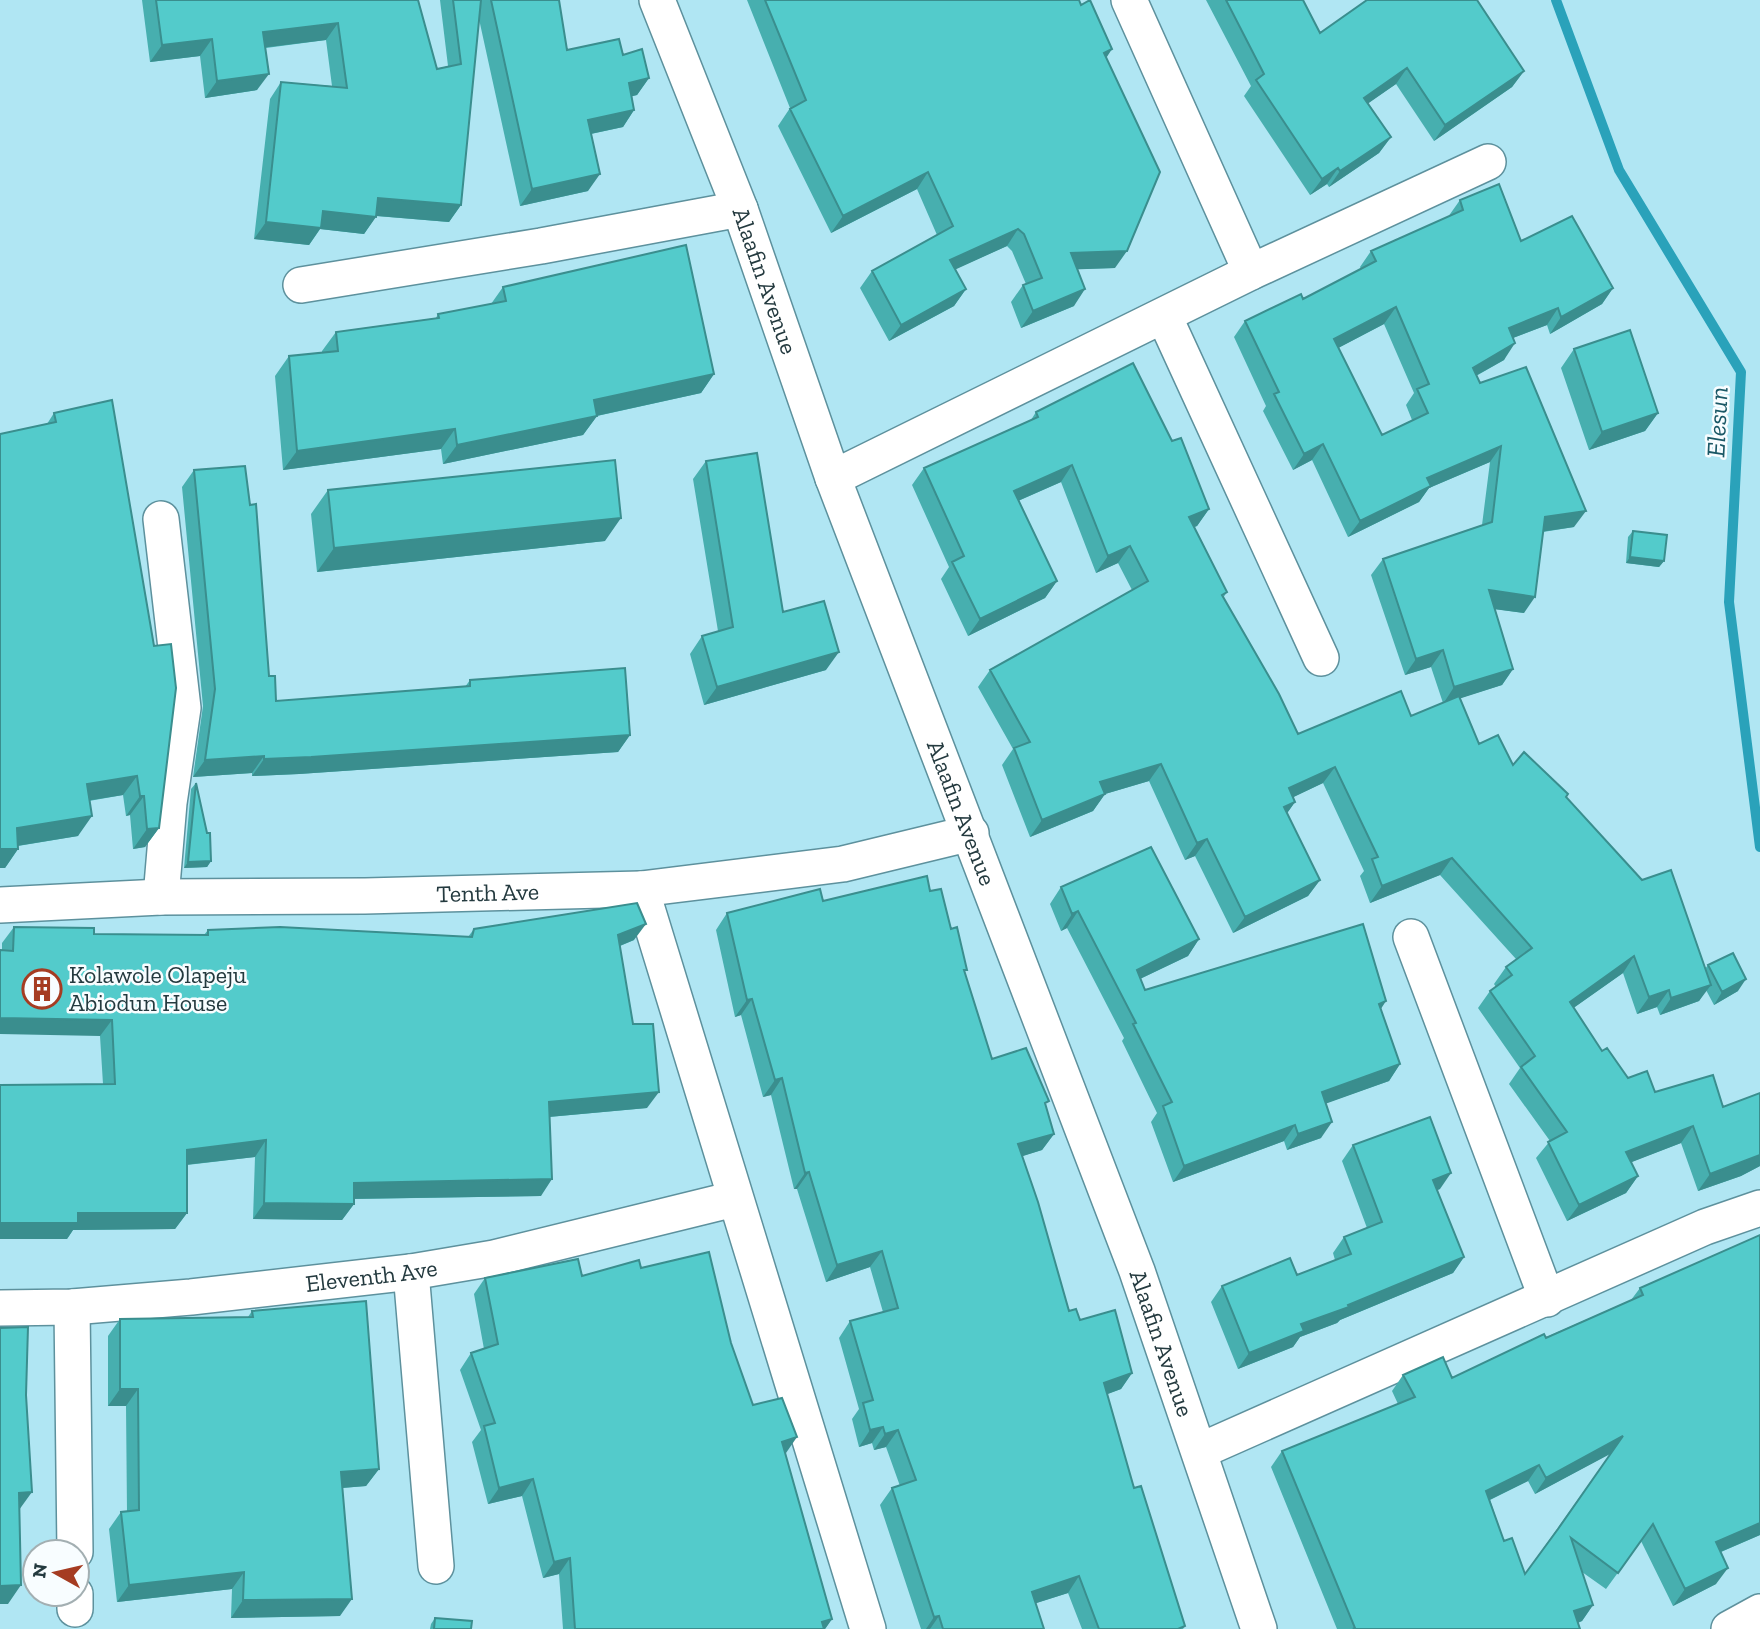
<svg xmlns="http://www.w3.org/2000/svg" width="1760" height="1629" font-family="'Zilla Slab',serif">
  <rect width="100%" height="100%" fill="#b0e6f3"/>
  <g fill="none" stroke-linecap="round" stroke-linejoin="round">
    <path stroke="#2aa2ba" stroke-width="10" d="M1556,0L1619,170L1741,372L1729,602L1760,847"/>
    <g stroke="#5d919d" stroke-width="38">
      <g id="minor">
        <path id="s1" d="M657,0L740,209L833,478L1137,1271L1259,1629"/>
        <path d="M1129,0L1251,272"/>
        <path d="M301,285L541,246L740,209"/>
        <path d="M1164,316L1321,658"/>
        <path d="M833,478L1251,272L1488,162"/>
        <path d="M161,519L183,708L169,803L161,897"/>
        <path d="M641,889L868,1629"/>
        <path id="s2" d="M0,905L161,897L365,896L641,889L843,864L971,833"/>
        <path d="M1411,937L1547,1299"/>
        <path d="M411,1272L436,1566"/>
        <path d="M72,1307L75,1552"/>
        <path id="s3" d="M0,1308L72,1307L191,1297L411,1272L494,1258L734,1199"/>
        <path d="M1200,1451L1705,1227L1760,1208"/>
        <path d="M75,1594V1609"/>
        <path d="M1729,1629L1760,1612"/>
      </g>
    </g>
    <use href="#minor" stroke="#fff" stroke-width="35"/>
  </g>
  <path fill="#47afaf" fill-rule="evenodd" d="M142,0H418L437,69L448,66L440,0H559L567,50L623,55L649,78L637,95L632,96L634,110L623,127L591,134L588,191L520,206L479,19L461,205L449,222L376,216L364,234L320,229L309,245L254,239L270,99L281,82L332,86L326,40L266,48L257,90L205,98L200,56L150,62Z
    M747,0H1079L1106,58L1115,268L1078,269L1074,306L1021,328L1011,302L1023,285L1026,284L1012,251L1007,246L955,269L966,289L954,306L889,341L860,288L872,271L937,235L917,189L831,233L778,126L790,108Z
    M1206,0H1303L1320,33L1524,71L1512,87L1434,141L1396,84L1368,103L1391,137L1379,153L1329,187L1327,184L1310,195L1244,96L1251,86Z
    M1460,200L1521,241L1613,288L1602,304L1550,334L1547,325L1513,338L1504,360L1476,376L1480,383L1574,527L1543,532L1524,613L1495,609L1513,669L1502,685L1460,698L1479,744L1566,797L1705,969L1708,965L1738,991L1714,1005L1706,990L1699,1001L1660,1015L1657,1007L1637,1014L1623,973L1573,1008L1602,1051L1628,1078L1655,1092L1723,1107L1760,1093V1166L1741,1176L1698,1191L1681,1143L1631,1162L1638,1176L1626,1193L1567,1221L1536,1158L1550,1141L1509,1084L1520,1068L1478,1008L1490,991L1496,987L1494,984L1506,967L1516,959L1440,875L1370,903L1360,876L1364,871L1323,783L1293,797L1295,802L1287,813L1320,880L1308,896L1233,933L1195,856L1185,860L1149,781L1105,794L1093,811L1030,837L1002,765L1013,749L978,687L990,670L1132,590L1118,563L1096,573L1061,482L1018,501L1057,581L1045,598L968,636L941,579L949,567L912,485L924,468L1031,420L1036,412L1172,441L1209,509L1197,526L1194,527L1227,592L1223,598L1298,734L1411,716L1443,703L1431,667L1405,675L1371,575L1383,559L1482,525L1490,462L1429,488L1419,502L1348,537L1312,460L1293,470L1263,411L1266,406L1234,337L1245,321L1303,299L1361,269L1360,267L1371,251L1448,217ZM1384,324L1414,393L1406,405L1412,420L1382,435L1338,348Z
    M503,287L714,374L701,393L597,416L583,435L443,464L441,449L283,470L275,376L289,356L322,353V351L336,332L436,318L438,314L491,304Z
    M1574,349L1658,413L1645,431L1589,450L1561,368Z
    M54,413L159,828L145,847L133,849L130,815L126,816L123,795L89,801L78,836L18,846V849L5,868H0V434L47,424Z
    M706,461L783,612L826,670L704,705L690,654L702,636L718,631L693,479Z
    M194,470L269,676L276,701L465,687L470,680L630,735L618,752L299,774L252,776V773L193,777L203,706L182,487Z
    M328,490L605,541L317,572L311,514Z
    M1633,531L1664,561L1659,567L1626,563L1628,537Z
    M196,783L211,861L207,867L184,868L191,789Z
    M1061,887L1199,939L1188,956L1140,979L1145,990L1381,1009L1400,1064L1389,1081L1326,1103L1321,1138L1287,1150L1284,1141L1173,1182L1151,1122L1157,1113L1122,1041L1124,1038L1067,928L1061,931L1050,904Z
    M930,891L951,929L992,1059L1046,1106L1054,1134L1042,1150L1022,1156L1069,1311L1080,1320L1132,1373L1121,1389L1107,1394L1134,1488L1185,1626L1183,1629H1082L1068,1593L1036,1603L1044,1629H921L880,1505L892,1488L900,1486L886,1447L874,1450L872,1443L859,1447L852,1419L859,1409L839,1338L850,1321L883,1312L870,1267L826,1282L797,1189H794L771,1095L763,1097L741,1015L735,1017L716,930L727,913L823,901Z
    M14,927L94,934L204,935L208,930L468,937L474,929L634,940L620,946L647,1108L549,1117L541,1196L354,1199V1204L342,1220L253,1219L255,1157L187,1165V1213L175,1229L73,1230L67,1239L103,1084L100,1036L2,950V943Z
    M1353,1145L1440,1189L1437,1190L1464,1257L1453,1273L1340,1320L1337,1323L1300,1337L1293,1347L1238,1369L1211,1302L1222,1286L1297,1275L1335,1260L1333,1253L1344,1237L1367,1228L1342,1161Z
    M1760,1235V1535L1721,1552L1716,1584L1673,1606L1641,1541L1606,1589L1582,1572L1593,1605L1582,1621L1578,1623L1580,1629H1337L1271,1467L1282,1451L1398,1404L1392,1391L1403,1375L1452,1378L1631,1300L1640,1288ZM1611,1453L1525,1574L1504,1541L1490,1500L1528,1481L1535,1494Z
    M641,1268L731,1343L753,1405L786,1453H785L832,1619L825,1629H563L559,1574L543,1578L522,1496L488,1504L472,1442L481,1430L460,1370L471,1353L484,1349L474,1294L485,1278L582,1276Z
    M252,1311L379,1469L366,1486L342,1488L340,1616L231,1618L232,1589L117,1602L109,1529L121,1512H127L126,1406H108V1336L120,1319L248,1317Z
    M435,1618L471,1629H430L431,1624Z"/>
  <path fill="#3a8e8e" d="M338,23L326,40L251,49L263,32Z
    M212,39L200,56L150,62L162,45Z
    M1112,49L1101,66L1104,53Z
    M1407,68L1396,84L1353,114L1364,98Z
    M1524,71L1512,87L1434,141L1445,125Z
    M269,74L257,90L205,98L217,81Z
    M649,78L637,95L617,100L629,83Z
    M634,110L623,127L576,137L588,120Z
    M1391,137L1379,153L1329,187L1340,171Z
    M1338,168L1327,184L1310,195L1322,179Z
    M928,172L917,189L831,233L843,216Z
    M600,174L588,191L520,206L532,189Z
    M378,198L461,205L449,222L366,215Z
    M323,211L376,217L364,234L320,229L309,245L254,239L266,222Z
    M1018,229L1007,246L939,277L950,260Z
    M1127,251L1115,268L1059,270L1071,253Z
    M1613,288L1602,304L1550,334L1561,317Z
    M966,289L954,306L889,341L901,325Z
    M1085,289L1074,306L1021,328L1033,311Z
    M1396,307L1384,324L1323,356L1334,339Z
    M1558,308L1547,325L1497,344L1509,328Z
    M1515,343L1504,360L1461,384L1473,368Z
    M714,374L701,393L596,416H597L583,435L443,464L457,445L594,400Z
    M1658,413L1645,431L1589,450L1602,432Z
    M455,429L441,449L283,470L297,451Z
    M1323,444L1312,460L1293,470L1304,454Z
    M1501,446L1490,462L1429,488L1419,502L1348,537L1360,521L1427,478Z
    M1072,465L1061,482L1002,508L1014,491Z
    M1209,509L1197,526L1177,534L1189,517Z
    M1586,511L1574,527L1533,533L1545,517Z
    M621,518L605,541L317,572L334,548Z
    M1130,546L1118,563L1096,573L1108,556Z
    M1630,557L1664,561L1659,567L1626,563Z
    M1057,581L1045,598L968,636L980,619Z
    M1489,590L1535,597L1524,613L1478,607Z
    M1443,650L1431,667L1405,675L1416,659Z
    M839,652L826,670L704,705L717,687Z
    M1513,669L1502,685L1443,704L1454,687Z
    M630,735L618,752L299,774L252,776L264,759Z
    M264,756L252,773L193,777L205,760Z
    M1161,764L1149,781L1105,794L1093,811L1030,837L1042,820L1100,782Z
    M1335,767L1323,783L1277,805L1289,788Z
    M137,776L123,795L73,803L87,784Z
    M140,796H144L130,815L126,816Z
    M1295,802L1283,819L1284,807Z
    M92,816L78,836L4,848L17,828Z
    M159,828L145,847L133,849L147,829Z
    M1207,839L1195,856L1185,860L1197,843Z
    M0,849H18L5,868H0Z
    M1452,858L1440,875L1370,903L1382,886Z
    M211,861L207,867L184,868L188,862Z
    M1320,880L1308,896L1233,933L1245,917Z
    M1078,911L1067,928L1061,931L1072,914Z
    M646,924L634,940L607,951L618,935Z
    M1199,939L1188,956L1125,986L1137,970Z
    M1634,956L1623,973L1558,1019L1570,1002Z
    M1746,979L1738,991L1714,1005L1722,992Z
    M1711,985L1699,1001L1660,1015L1671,998Z
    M1669,990L1657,1007L1637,1014L1649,997Z
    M752,999L741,1015L735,1017L747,1000Z
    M1386,1001L1375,1018L1379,1004Z
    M0,1018L112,1020L100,1036L0,1034Z
    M1400,1064L1389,1081L1311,1109L1322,1092Z
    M782,1078L771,1095L763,1097L775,1080Z
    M659,1092L647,1108L537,1118L549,1102Z
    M1332,1122L1321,1138L1287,1150L1298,1134Z
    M1295,1125L1284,1141L1173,1182L1184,1166Z
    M1693,1126L1681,1143L1614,1169L1626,1152Z
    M1054,1134L1042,1150L1007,1161L1018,1144Z
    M266,1140L255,1157L175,1166L187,1150Z
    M1760,1155V1166L1741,1176L1698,1191L1710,1174Z
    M809,1172L797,1189H794L805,1173Z
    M1451,1173L1440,1189L1422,1196L1433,1180Z
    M1638,1176L1626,1193L1567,1221L1579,1205Z
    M552,1179L541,1196L343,1199L354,1183Z
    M264,1203L354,1204L342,1220L253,1219Z
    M78,1213H187L175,1229L73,1230L67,1239H0V1223Z
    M882,1251L870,1267L826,1282L837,1265Z
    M1464,1257L1453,1273L1340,1320L1337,1323L1300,1337L1293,1347L1238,1369L1249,1353L1301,1324Z
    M1132,1373L1121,1389L1092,1400L1104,1383Z
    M120,1389H138L126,1406H108Z
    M883,1427L872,1443L859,1447L870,1430Z
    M898,1430L886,1447L874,1450L885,1434Z
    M1623,1436L1612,1453L1535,1494L1546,1478Z
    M797,1437L786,1453L770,1458L782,1442Z
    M1539,1465L1528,1481L1475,1507L1486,1491Z
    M379,1469L366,1486L329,1489L341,1472Z
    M533,1479L522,1496L488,1504L499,1488Z
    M32,1492L19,1510V1493Z
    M1760,1523V1535L1704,1559L1716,1542Z
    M570,1558L559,1574L543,1578L554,1562Z
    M1728,1568L1716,1584L1673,1606L1685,1589Z
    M244,1572L232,1589L117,1602L129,1585Z
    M1079,1576L1068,1593L1021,1608L1032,1592Z
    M21,1585L8,1604H0V1586Z
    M352,1599L340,1616L231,1618L243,1600Z
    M1593,1605L1582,1621L1562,1628L1574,1611Z
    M939,1616L930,1629H926L934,1617Z
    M832,1619L825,1629H817L822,1622Z"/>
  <path fill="#53cbcb" stroke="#3a8e8e" stroke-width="2" fill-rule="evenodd" d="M156,0H418L437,69L461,64L453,0H481L461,205L378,198L376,217L323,211L321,228L266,222L281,82L347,88L338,23L263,32L269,74L217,81L212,39L162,45Z
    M491,0H559L567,50L619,39L623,55L642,49L649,78L629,83L634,110L588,120L600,174L532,189Z
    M765,0H1079L1081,5L1090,0L1112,49L1104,53L1160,172L1127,251L1071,253L1085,289L1033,311L1023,285L1042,278L1024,234L1018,229L950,260L966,289L901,325L872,271L953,226L928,172L843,216L790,109L806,100Z
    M1226,0H1303L1320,33L1367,0H1477L1524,71L1445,125L1407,68L1364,98L1391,137L1340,171L1338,168L1322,179L1256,80L1264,74Z
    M1499,184L1521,241L1572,216L1613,288L1561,317L1558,308L1509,328L1515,343L1473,368L1480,383L1526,367L1586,511L1545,517L1535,597L1489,590L1513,669L1454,687L1443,650L1416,659L1383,559L1492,522L1501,446L1427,478L1431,486L1360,521L1323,444L1304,454L1274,394L1279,392L1245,321L1301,294L1303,299L1376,261L1371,251L1463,210L1460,200ZM1396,307L1429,384L1417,389L1428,413L1382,435L1334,339Z
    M686,245L714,374L594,400L597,416L457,445L455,429L297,451L289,356L338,351L336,332L439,318L438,314L506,301L503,287Z
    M1630,330L1658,413L1602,432L1574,349Z
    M1133,363L1172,441L1181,438L1209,509L1189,517L1227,592L1222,595L1279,694L1298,734L1401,691L1411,716L1459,696L1479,744L1498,735L1513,765L1524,752L1568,794L1566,797L1642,880L1671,870L1711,985L1671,998L1669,990L1649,997L1634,956L1570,1002L1602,1051L1607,1048L1628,1078L1647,1071L1655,1092L1713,1075L1723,1107L1760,1093V1155L1710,1174L1693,1126L1626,1152L1638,1176L1579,1205L1548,1142L1567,1132L1521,1067L1535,1056L1490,991L1512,975L1506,967L1532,948L1452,858L1382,886L1372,859L1378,857L1335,767L1289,788L1295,802L1284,807L1320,880L1245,917L1207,839L1197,843L1161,764L1100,782L1105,794L1042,820L1014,748L1030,742L990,670L1148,581L1130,546L1108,556L1072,465L1014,491L1057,581L980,619L952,562L964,556L924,468L1038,417L1036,412Z
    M112,400L154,646L171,644L176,688L159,828L147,829L144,796H140L137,776L87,784L92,816L17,828L18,849H0V434L56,422L54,413Z
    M757,453L783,612L824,601L839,652L717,687L702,636L733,627L706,461Z
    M615,460L621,518L334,548L328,490Z
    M245,466L250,505L256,504L269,676H275L276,701L470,686V680L625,668L630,735L311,757L264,759V756L205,760L215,689L194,470Z
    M1633,531L1667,535L1664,561L1630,557Z
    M196,783L207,833H210L211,861L188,862Z
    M1151,847L1199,939L1137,970L1145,990L1363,924L1386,1001L1379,1004L1400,1064L1322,1092L1332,1122L1298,1134L1295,1125L1184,1166L1163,1106L1172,1102L1133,1024L1136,1023L1078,911L1072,914L1061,887Z
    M927,876L930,891L941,889L951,929L957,927L967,970H964L992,1059L1026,1048L1049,1101L1045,1103L1054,1134L1018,1144L1038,1202L1069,1311L1076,1309L1080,1320L1115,1310L1132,1373L1104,1383L1134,1488L1141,1486L1185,1626L1178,1629H1099L1079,1576L1032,1592L1044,1629H943L939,1616L934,1617L892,1488L916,1480L898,1430L885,1434L883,1427L870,1430L863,1403L873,1400L850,1321L898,1308L882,1251L837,1265L809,1172L805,1173L782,1078L775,1080L752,999L747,1000L727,913L820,889L823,901Z
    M637,903L646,924L618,935L633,1024H653L659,1092L549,1102L552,1179L354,1183V1204L264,1203L266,1140L187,1150V1213H78V1223H0V1085L115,1084L112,1020L0,1018V950L13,951L14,927L94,928V934L208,935V930L280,927L472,937L474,929Z
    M1733,953L1746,979L1722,992L1708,965Z
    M1430,1117L1451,1173L1433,1180L1464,1257L1348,1305L1349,1307L1301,1324L1304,1331L1249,1353L1222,1286L1290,1258L1297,1275L1351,1254L1344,1237L1382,1222L1353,1145Z
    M1760,1235V1523L1716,1542L1728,1568L1685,1589L1653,1524L1618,1573L1571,1538L1593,1605L1574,1611L1580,1629H1353L1355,1628L1282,1451L1415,1397L1403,1375L1443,1357L1452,1378L1544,1334L1546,1338L1643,1295L1640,1288ZM1623,1436L1558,1529L1525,1574L1512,1538L1504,1541L1486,1491L1539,1465L1546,1478Z
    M709,1252L731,1343L753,1405L782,1398L797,1437L782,1442L832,1619L822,1622L824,1629H575L570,1558L554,1562L533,1479L499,1488L484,1426L495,1423L471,1353L498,1344L485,1278L578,1259L582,1276L639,1260L641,1268Z
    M366,1301L379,1469L341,1472L352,1599L243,1600L244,1572L129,1585L121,1512L139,1510L138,1389H120V1319L253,1317L252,1311Z
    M28,1327L26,1395L32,1492L19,1493L21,1585L0,1586V1328Z
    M435,1618L472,1621L471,1629H434Z"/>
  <defs>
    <g id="building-ring" transform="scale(2.0125)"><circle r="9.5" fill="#f8fdff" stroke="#a53c22" stroke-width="1.5"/><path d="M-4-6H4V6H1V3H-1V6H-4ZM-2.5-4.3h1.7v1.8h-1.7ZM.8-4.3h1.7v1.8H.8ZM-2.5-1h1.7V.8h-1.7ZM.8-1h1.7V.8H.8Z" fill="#a53c22"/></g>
  </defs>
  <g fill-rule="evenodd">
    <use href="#building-ring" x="42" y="989"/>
  </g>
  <g text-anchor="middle" stroke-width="5" stroke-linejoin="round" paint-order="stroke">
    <g font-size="24" fill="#243a3f" stroke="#f8fdff">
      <text dy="8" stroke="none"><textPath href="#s1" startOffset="301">Alaafin Avenue</textPath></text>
      <text dy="8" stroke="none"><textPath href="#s1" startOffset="868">Alaafin Avenue</textPath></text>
      <text dy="8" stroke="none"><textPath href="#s2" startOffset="488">Tenth Ave</textPath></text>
      <text dy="8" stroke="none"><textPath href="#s3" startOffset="373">Eleventh Ave</textPath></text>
      <text dy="8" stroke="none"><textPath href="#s1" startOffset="1435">Alaafin Avenue</textPath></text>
    </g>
    <g font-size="24" fill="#243a3f" stroke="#f8fdff" text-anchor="start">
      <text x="69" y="983">Kolawole Olapeju<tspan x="69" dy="28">Abiodun House</tspan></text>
    </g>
    <g font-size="26" font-style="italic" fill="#1a5866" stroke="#f8fdff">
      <text transform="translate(1717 422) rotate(-87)" y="9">Elesun</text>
    </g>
  </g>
  <g transform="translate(56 1573) rotate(278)"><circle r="33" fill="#f8fdff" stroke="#a3afb2" stroke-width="2"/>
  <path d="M0-5L12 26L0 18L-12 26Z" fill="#a53c22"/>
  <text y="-10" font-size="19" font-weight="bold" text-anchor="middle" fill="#243a3f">N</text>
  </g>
</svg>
